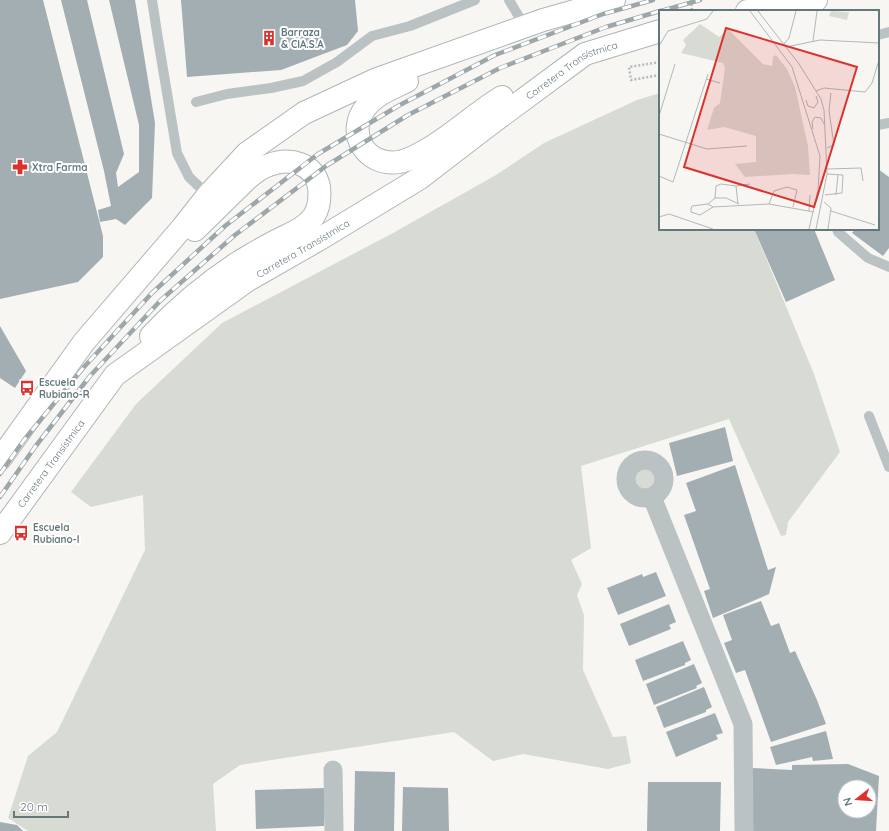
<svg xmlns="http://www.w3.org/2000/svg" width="889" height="831" font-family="Quicksand,sans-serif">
  <rect width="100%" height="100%" fill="#f7f6f3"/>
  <path fill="#d7dbd3" d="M660,93V229H754L814,374L840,452L788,522L786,535L781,536L729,419L581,466L591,548L571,560L582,584L577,595L584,615L583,670L613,737L626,736L631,763L608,769L523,754L493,761L454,732L240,765L213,784L216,831H28L8,818L28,756L57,732L145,550L143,495L91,507L71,492L136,404L222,323L393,233L496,175L544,143L637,100Z
    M630 478a14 14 0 1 1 28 0a14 14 0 1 1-28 0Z"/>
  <path fill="#a2aeb1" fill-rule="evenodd" d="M0,0H43L103,236V257L78,282L0,299Z
    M61,0H87L124,154L116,173L118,187L139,172V125L109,0H135L155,123L152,198L125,225L116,219L100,222L98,210L111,206L104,171Z
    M181,0H355L358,31L347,45L281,70L187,77Z
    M878,169L889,177V248L883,256L852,233L855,229H878Z
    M754,229H814L835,280L786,302Z
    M0,326L26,371L15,388L0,378Z
    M725,427L733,461L677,476L669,443Z
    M735,465L768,570L776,567L769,594L713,618L704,591L710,589L684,515L696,511L686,483Z
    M656,572L666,596L618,615L607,588L642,574L643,577Z
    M761,601L771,626L779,623L790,653L795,651L817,700L826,724L771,742L745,670L736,673L724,643L732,640L723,615Z
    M669,604L676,622L669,625L671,629L629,646L620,624Z
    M683,641L691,660L685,663V665L643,681L635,660Z
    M694,664L702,683L696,686L697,688L654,705L646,684Z
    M704,687L712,707L706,710V712L664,728L656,707Z
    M715,713L723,733L716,735L718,739L676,757L666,732Z
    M826,731L833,759L813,761L812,757L776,765L770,747Z
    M848,764L879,776L876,831H749L752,768L792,770V765ZM845,787H869V811H845Z
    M355,771L395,772L394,831H354Z
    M648,782H721L720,831H647Z
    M403,787L448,788L449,831H402Z
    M326,788L324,826L256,829L255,790Z
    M0,822L17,825L23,831H0Z"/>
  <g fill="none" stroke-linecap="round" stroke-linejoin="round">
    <g stroke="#afb6b8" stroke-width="24">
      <g id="primary">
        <path d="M747,11L816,0"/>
        <path d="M407,81C393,88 376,94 366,107C345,133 366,167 399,162C410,160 420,154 430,148C455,133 477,112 502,97"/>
        <path d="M151,336C177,308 207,283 239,262C251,255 264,247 276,241C289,234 305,229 314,216C319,208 320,196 319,187C314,163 290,157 269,165C261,167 254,173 248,178L195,230"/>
        <path d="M0,459L84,342L182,228L208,195L247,153L304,113L377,79L543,20L614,0"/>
        <path id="s1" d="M0,533L115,375L248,280L318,240L420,178L489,125L585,54L660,31"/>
      </g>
    </g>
    <path stroke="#b6bbbc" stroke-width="2.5" stroke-dasharray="2 2" stroke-linecap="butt" d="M691,0L692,11
      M660,62L629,67L631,80L660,75"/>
    <path stroke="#bbc2c3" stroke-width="10" d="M152,0L158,39L177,153L189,177L208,195
      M509,0L525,27
      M878,35L889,32
      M196,102L227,94L271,88L303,81L337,62L372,36L410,26L475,0
      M878,125L889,123
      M837,229L838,232L868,258L889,267
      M869,416L889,467"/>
    <path stroke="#bbc2c3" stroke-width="19" d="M626 479a19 19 0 1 1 38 0a19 19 0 1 1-38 0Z
      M652,497L743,724L744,831
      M333,770L334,831"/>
    <use href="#primary" stroke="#fff" stroke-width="22"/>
    <g stroke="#9da7aa" stroke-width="4.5">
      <path id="rail" d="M661,11L700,0
        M0,474L24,440L84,367L152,293L225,226L318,154L398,106L495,55L603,14L653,0
        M0,497L35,447L90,376L161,300L235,235L326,166L408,115L500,68L606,27L660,11"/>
    </g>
    <use href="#rail" stroke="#fff" stroke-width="3" stroke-dasharray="9" stroke-linecap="butt"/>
  </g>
  <defs>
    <g id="building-bare" transform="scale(1.2)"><path d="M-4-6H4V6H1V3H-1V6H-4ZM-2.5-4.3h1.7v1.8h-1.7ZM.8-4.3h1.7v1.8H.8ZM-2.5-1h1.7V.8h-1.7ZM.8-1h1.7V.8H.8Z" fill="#dc322e" stroke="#fff" stroke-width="2.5" paint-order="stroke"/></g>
    <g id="pharmacy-bare" transform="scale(1.2)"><path d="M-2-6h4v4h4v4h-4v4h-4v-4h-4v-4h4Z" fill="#dc322e" stroke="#fff" stroke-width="2.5" paint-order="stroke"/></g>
    <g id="bus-bare" transform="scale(1.2)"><path d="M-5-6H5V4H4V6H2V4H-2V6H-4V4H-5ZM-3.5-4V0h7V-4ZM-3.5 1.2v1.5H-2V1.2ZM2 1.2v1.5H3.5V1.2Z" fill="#dc322e" stroke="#fff" stroke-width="2.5" paint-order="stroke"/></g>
  </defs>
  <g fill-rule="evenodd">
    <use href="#building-bare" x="269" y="38"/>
    <use href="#pharmacy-bare" x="20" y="167"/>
    <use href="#bus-bare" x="27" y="388"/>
    <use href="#bus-bare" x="21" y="533"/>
  </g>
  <g text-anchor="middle" stroke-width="4" stroke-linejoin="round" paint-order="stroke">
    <g font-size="10" font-weight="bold" fill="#63787d" stroke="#fff" text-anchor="start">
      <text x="281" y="36">Barraza<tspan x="281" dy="12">&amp; CIA.S.A</tspan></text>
      <text x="32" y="171">Xtra Farma</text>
      <text x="39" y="386">Escuela<tspan x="39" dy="12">Rubiano-R</tspan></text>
      <text x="33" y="531">Escuela<tspan x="33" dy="12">Rubiano-I</tspan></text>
    </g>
    <g font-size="10" fill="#63787d" stroke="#fff">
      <text dy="4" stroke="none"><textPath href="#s1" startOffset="746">Carretera Transístmica</textPath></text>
      <text dy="4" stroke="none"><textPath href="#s1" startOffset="422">Carretera Transístmica</textPath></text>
      <text dy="4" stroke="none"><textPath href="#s1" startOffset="86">Carretera Transístmica</textPath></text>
    </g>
  </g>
  <g transform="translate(659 10)">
    <rect width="220" height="220" fill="#f7f6f3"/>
    <path d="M172,1L190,2L188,10L170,6ZM41,14L60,27L69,19L104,54L113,56L114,47L117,45L128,59L136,77L149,136L151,165L134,164L86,167L76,154L97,152V126L65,117L48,120L55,98L61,93L66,58L64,53L22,43L27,35L24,30Z" fill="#d7dbd3"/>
    <path fill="none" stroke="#afb9b9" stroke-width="1" d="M91,1L133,57L161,146L159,180L150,219M99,1L140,54L162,89L165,100L168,164L157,219M154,31L158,1M125,34L130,28L137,1M0,36L9,21L48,9L54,1M127,37L161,30L220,33M47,69L61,73M157,81L165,78L206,82L213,73L220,50M147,90L149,96L155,98L159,92L157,86M0,106L16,54M154,119L153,112L156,107L162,108L165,114M0,124L48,139L88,136M168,138L175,135L170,101L172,83M168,159L202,158L204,171M0,166L14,172L49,64M77,176L91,174M166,185L183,183L184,165L168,164M177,185L179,165M56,188L57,176L62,174L77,176L79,194M165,192L172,198L169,219M49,194L56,188H67L80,194M110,194L115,181L128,177L138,180L134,197M54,197L41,205L32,202V199L33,196L49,194L54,197L110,194L155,202M150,201L151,185M172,201L216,215M0,207L10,204L54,219"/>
    <path fill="#dc322e" fill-opacity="0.15" stroke="#dc322e" stroke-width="2" d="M67,18L198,57L155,197L25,157Z"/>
    <rect width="220" height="220" fill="none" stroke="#63787d" stroke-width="2"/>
  </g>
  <g transform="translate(857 799) rotate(253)"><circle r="19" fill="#ffffff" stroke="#c1c9cb"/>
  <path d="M0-3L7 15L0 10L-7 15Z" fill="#dc322e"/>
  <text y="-6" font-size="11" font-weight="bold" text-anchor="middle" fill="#63787d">N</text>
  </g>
  <path d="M14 811v6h54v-6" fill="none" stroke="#63787d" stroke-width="2"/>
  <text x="20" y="811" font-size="12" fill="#63787d" stroke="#ffffff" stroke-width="3" paint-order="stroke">20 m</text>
</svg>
